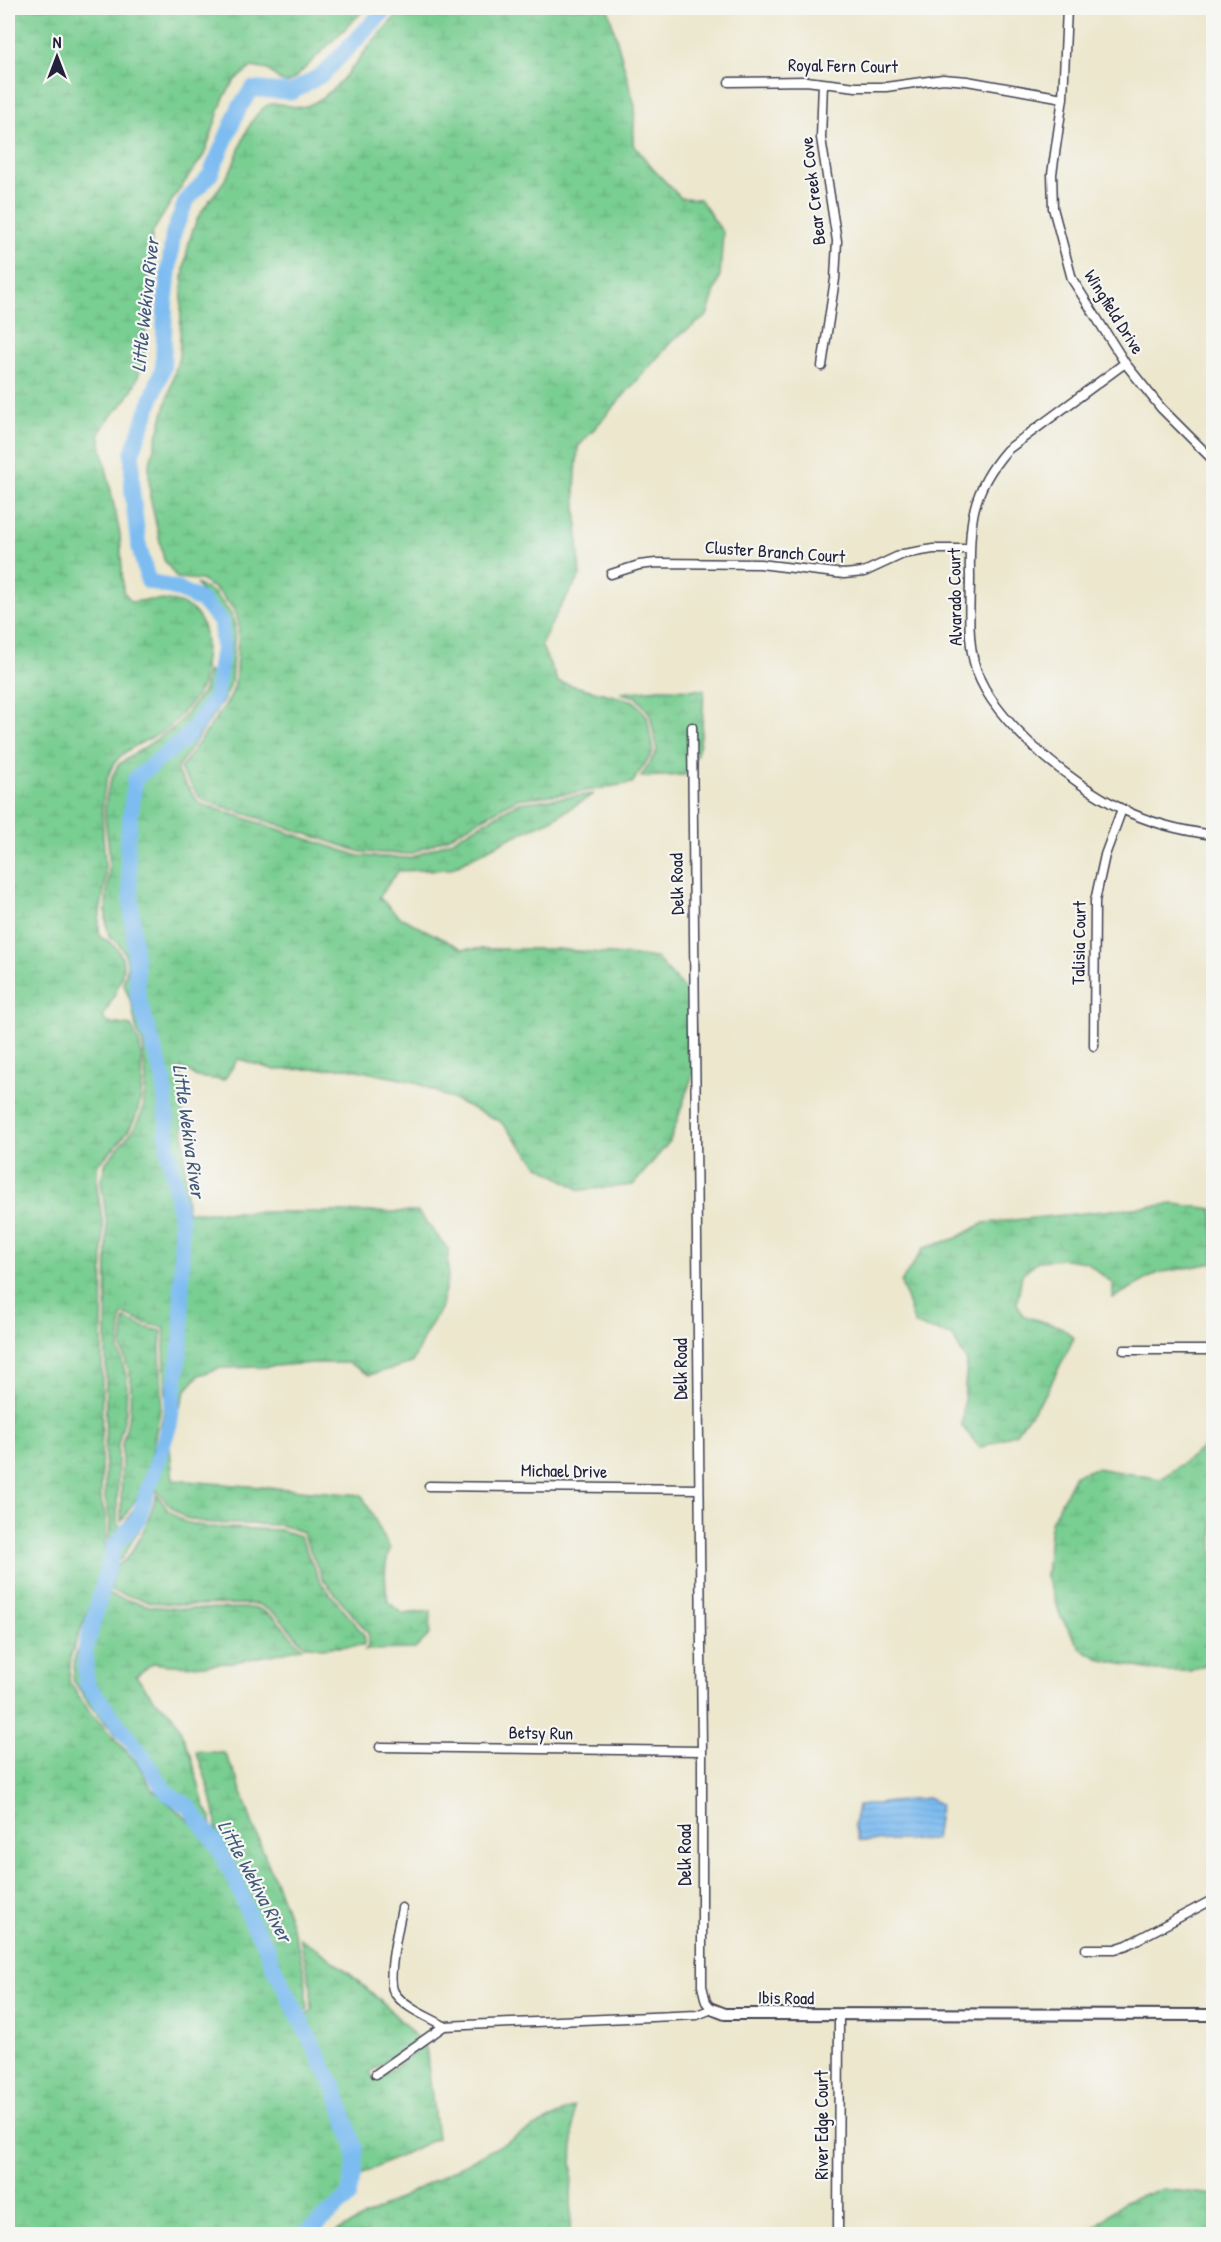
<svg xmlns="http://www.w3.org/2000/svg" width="1221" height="2242" font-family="'Patrick Hand',sans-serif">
  <defs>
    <pattern id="wetland-marsh" width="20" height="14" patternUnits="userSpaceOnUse" patternTransform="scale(1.5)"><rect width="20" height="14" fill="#79ce92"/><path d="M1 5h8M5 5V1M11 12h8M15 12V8" fill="none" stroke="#68b17f"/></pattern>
    <pattern id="water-rules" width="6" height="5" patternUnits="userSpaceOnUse" patternTransform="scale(1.5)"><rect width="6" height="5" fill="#7dbcf1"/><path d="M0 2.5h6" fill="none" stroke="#6ca1d0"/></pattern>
  </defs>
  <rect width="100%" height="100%" fill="#f6f6f2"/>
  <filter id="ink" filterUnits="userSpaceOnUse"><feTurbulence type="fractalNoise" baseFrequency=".0167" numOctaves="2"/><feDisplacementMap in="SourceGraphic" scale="12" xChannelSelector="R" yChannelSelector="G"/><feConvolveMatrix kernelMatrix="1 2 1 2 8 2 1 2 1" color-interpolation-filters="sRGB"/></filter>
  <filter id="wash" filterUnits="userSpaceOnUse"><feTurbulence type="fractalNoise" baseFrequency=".008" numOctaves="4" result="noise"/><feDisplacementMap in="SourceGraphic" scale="24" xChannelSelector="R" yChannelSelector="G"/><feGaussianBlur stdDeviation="1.35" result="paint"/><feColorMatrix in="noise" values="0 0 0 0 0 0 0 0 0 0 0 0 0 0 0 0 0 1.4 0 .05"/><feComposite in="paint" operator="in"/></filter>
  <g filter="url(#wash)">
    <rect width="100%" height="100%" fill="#ece7cd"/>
    <path fill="url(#wetland-marsh)" stroke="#4e7866" stroke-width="1.5" fill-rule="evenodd" d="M8,8H366L293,80L287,83L281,81L268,70L252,67L235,80L224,97L204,155L174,197L152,233L144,355C140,375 133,393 119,408C110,417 104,423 99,435L120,534L123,591L131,602C179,595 212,604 205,660C204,668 204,680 201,688C197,697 182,712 176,720C159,741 123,743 111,769C94,806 107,844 105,882C104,900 96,919 100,937C142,955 116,989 103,1018L108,1023L131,1026C134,1033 139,1040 140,1047C144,1072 144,1104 131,1126C122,1141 109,1153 97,1165V1187L103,1225L101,1500L106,1519L105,1559L99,1583L71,1655L69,1681L88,1710L138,1764L152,1789L216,1844C219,1814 207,1780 196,1751L224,1753C238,1776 244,1800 253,1825C275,1885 306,1943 308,2009L299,2017L337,2093L355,2148V2166L348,2198L305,2234H8Z
      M404,8H608L635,106L633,144L653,169L681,198L700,199L723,233L720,275L707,316L673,340L578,447L575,487L580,576L559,609L541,645L558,682L634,701L647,716L653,752L632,783L579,792L517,799L449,837L410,854L361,852L201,799L180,769L229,700L235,684L239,624L234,609L217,590L201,580L177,578L164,560L150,497L149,466L179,357C182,316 179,260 196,222C205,202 222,188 231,169C241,149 246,120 266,106C277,98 294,112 309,105C337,93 355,63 373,41C383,29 394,19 404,8Z
      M196,584L214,593L230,612L235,625L231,683L225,698L177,768V772L199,803L359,856L410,858L451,841L518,803L594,794L551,820L512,837L450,869L398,871L379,897L398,916L462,949H557L656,958L690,995L698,1059L670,1141L633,1185L580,1190L539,1166L500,1121L415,1082L348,1068L275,1070L238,1059L224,1080L197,1077L181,1067L187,1212H418L448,1249V1277L440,1309L424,1337L412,1363L369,1375L349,1363H313L261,1367L220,1368L199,1375L186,1390L169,1439L173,1480L362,1495L390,1549C383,1567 385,1583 388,1602L403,1614L431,1611L430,1634L415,1649L365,1650L368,1647V1633L323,1579L302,1532L280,1525L207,1523L185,1518L170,1506L157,1490L154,1493L145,1520L122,1558L113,1564L107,1590L109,1595L150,1606L182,1609L257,1608L275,1618L302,1648C254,1659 202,1671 153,1663L136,1676L152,1697L174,1716L191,1755L204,1806L211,1817L212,1835L155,1785L140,1761L91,1707L73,1680L75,1656L103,1585L108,1559L110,1519L105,1499L107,1225L101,1180L106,1162L134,1129L143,1110L146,1081L143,1045L136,1028L132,1005L123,982C131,963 126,947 109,936C102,912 109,888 109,863C110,847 106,832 105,817C104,799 110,778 119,764L175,727L204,691L207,671L215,677L227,669V638L215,611ZM123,1314L145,1323L165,1328L164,1346L166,1400L154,1458L142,1497L122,1527L118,1526L117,1522L118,1444L126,1412L127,1379L119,1351L121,1317Z
      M659,689L704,690C702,719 705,751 685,775L641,777L657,751L650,714L636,697L621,693Z
      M1174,1204L1213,1209V1263L1158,1273L1113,1298V1284L1086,1262L1064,1259L1038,1261L1022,1274L1017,1303L1023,1316L1061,1327L1074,1338L1046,1393L1016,1433L980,1448L962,1426L967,1362L952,1336L915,1325L901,1282L924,1248L957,1238L984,1223Z
      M124,1319L144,1327L162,1331L160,1346L162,1400L151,1457L139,1494L121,1522L122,1444L130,1412L131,1378L122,1349Z
      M1212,1441H1213V1661L1190,1671H1156L1102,1660L1081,1649L1061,1617L1046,1576L1051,1522L1075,1475L1096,1468L1161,1479Z
      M157,1494L167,1509L184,1522L207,1527L280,1530L300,1536L320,1581L364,1635V1645L321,1648L304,1645L277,1615L258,1604L182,1605L151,1602L110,1591L116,1566C137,1556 150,1515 157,1494Z
      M300,1938C345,1966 382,2000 418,2039L370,2072L375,2081L424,2046L426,2048L437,2138L357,2177C365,2125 327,2064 304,2018L312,2010L311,1988Z
      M574,2106L570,2234H332L554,2117Z
      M1163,2189L1213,2195V2234H1087L1124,2202Z"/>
    <path fill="url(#water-rules)" stroke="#506f96" stroke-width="1.5" d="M927,1798L940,1804L935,1839L864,1841L858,1840L854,1825L858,1806Z"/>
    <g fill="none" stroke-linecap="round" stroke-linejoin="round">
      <path stroke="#7dbcf1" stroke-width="16" d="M305,2234L348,2198L355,2166V2148L337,2093L270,1959L266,1946L251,1921L238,1886L216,1844L189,1807L166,1792L142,1755L86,1683L85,1651L114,1546L138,1519L170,1423L182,1334L181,1221L168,1147L164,1080L138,997L127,842L135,779L187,737L215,698L223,648L221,622L202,601L178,589L148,581L138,542L132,490V453L163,368L165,304L173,234L186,201L210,175L239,108L252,89L292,92L323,74L387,8"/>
    </g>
  </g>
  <g filter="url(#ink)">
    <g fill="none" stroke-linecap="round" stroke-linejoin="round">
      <g stroke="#404051" stroke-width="11">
        <path id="minor" d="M1067,8L1063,98L1052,174L1053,208L1072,279L1125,363L1161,408L1214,461
          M729,82L806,81L856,87H886L943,79L967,81L1063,98
          M1125,363L1007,450C971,491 969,523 970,576C970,604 967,635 974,662C987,718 1073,785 1122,809C1150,823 1183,831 1214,835
          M822,366L835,279L837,241L821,138L823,83
          M611,574L639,565L656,563L760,564L844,574L864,572L903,554L933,549H969
          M1094,1046L1095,901L1105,855L1122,809
          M1124,1350H1214
          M429,1486L699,1489
          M380,1747L702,1751
          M402,1908C399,1925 386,1978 394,1992C404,2008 429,2017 444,2026
          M1086,1949H1115L1127,1945L1214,1899
          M376,2074L444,2026L697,2015L712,2009L706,2002L702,1986V1751L692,727
          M838,2234L839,2016"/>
      </g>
      <g stroke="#404051" stroke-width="14">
        <path id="tertiary" d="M712,2009L725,2014L1214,2015"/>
      </g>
      <use href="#minor" stroke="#fff" stroke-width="8"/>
      <use href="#tertiary" stroke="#fff" stroke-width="10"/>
    </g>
  </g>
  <g text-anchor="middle" stroke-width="4.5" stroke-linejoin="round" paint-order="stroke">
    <g font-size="18" fill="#22223b" stroke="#f6f6f2">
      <text transform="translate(843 66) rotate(1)" y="6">Royal Fern Court</text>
      <text transform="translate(813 191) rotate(-97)" y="6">Bear Creek Cove</text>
      <text transform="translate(1114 312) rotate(58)" y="6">Wingfield Drive</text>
      <text transform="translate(775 552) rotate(4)" y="6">Cluster Branch Court</text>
      <text transform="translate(955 597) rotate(-91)" y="6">Alvarado Court</text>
      <text transform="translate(677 884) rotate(-91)" y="6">Delk Road</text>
      <text transform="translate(1079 943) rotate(-89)" y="6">Talisia Court</text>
      <text transform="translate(681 1369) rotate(-90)" y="6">Delk Road</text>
      <text transform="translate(564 1471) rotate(1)" y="6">Michael Drive</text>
      <text transform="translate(541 1733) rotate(1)" y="6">Betsy Run</text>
      <text transform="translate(685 1855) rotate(-90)" y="6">Delk Road</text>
      <text transform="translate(786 1998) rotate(1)" y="6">Ibis Road</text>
      <text transform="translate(822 2125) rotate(-90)" y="6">River Edge Court</text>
    </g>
    <g font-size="20" font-style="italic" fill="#42587b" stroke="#f6f6f2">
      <text transform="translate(145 305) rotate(-84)" y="7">Little Wekiva River</text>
      <text transform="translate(189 1131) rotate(82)" y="7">Little Wekiva River</text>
      <text transform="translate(255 1881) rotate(62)" y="7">Little Wekiva River</text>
    </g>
  </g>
  <rect width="1221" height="2242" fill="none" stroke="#f6f6f2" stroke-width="30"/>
  <g transform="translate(57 57)" stroke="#f6f6f2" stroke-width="4.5" paint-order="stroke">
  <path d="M0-4.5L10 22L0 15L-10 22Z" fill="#22223b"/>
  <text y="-9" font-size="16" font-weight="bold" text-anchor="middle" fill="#22223b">N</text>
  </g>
</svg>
